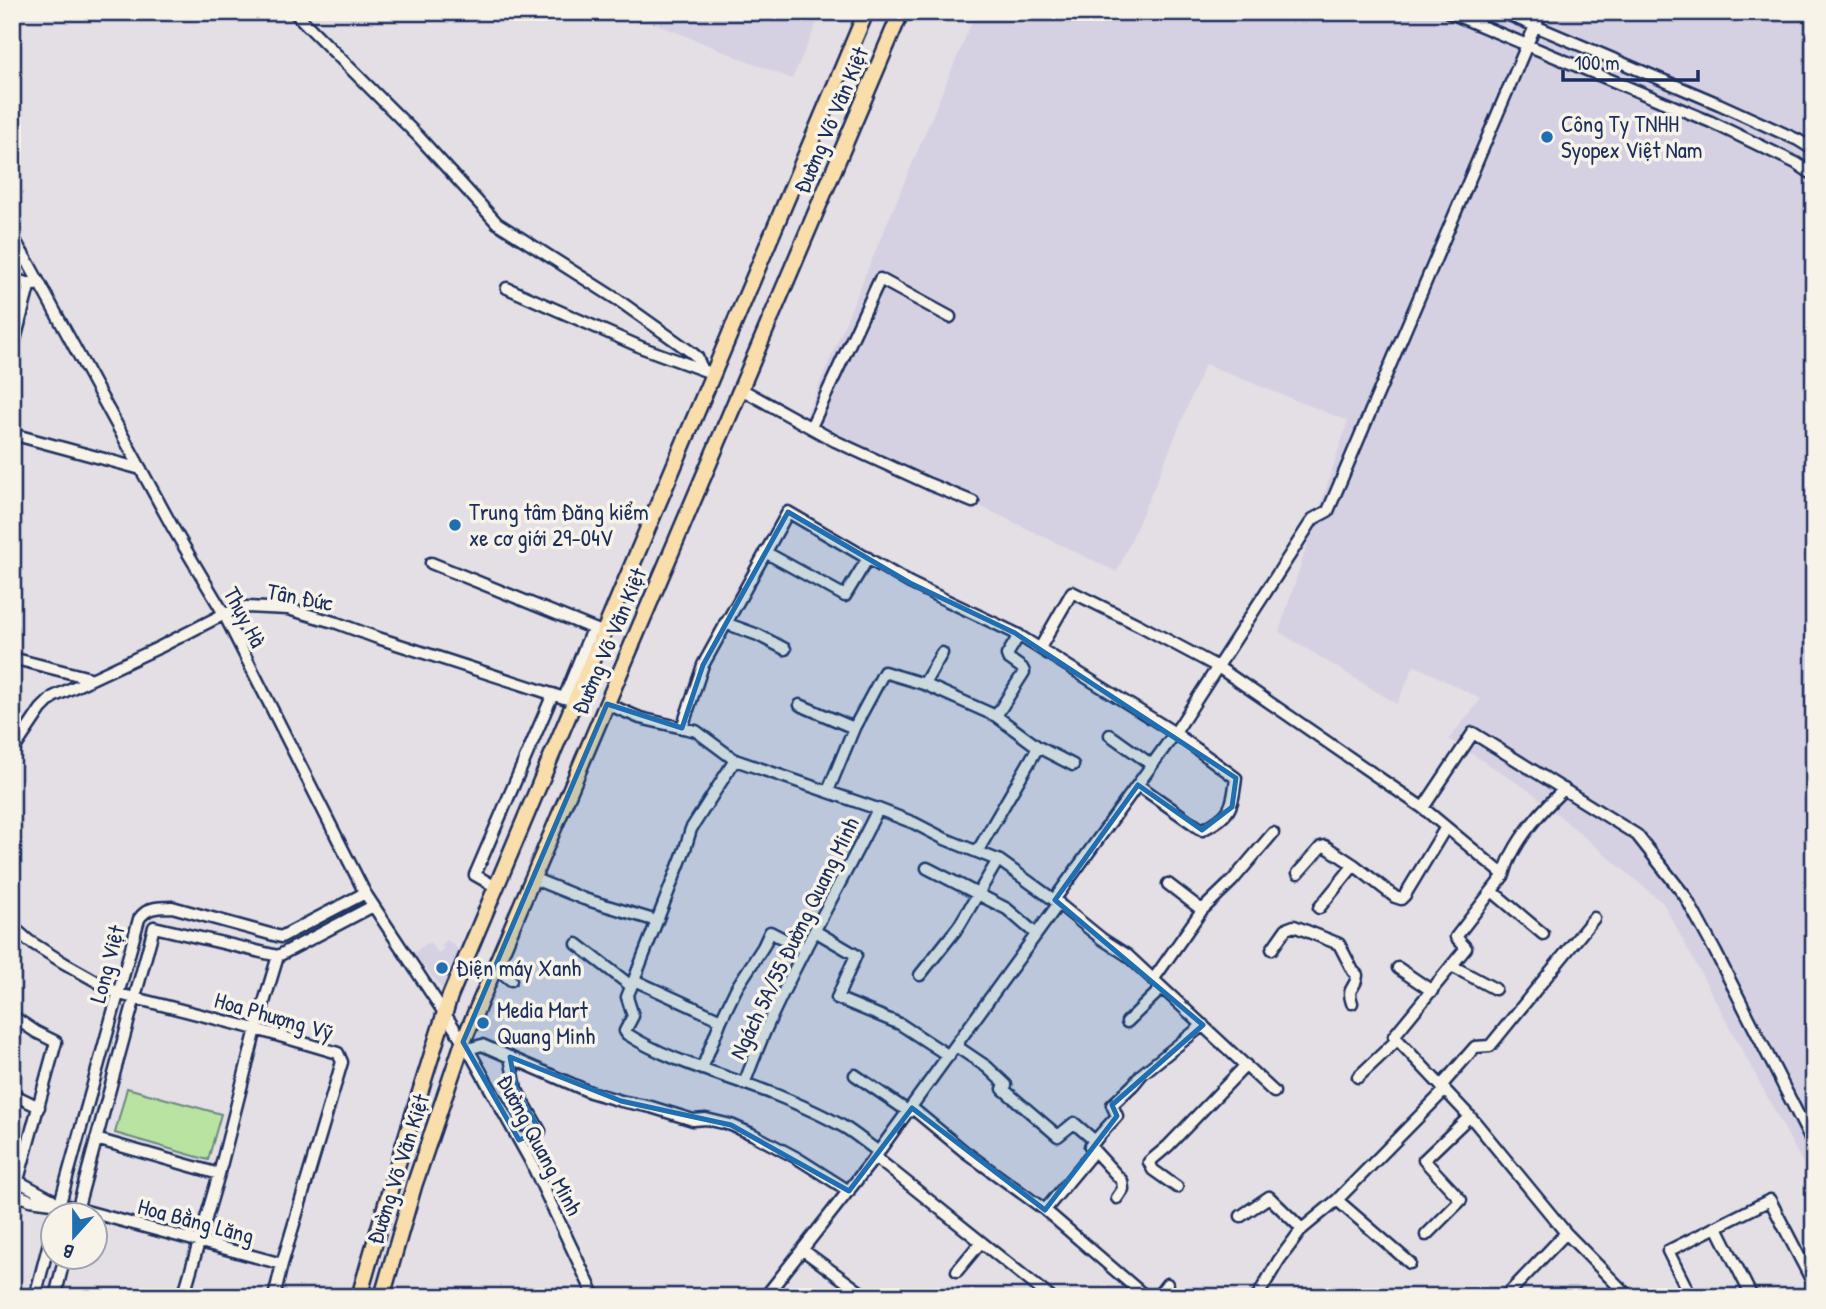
<svg xmlns="http://www.w3.org/2000/svg" width="1826" height="1309" font-family="'Patrick Hand',sans-serif">
  <rect width="100%" height="100%" fill="#e4dee5"/>
  <filter id="ink" filterUnits="userSpaceOnUse"><feTurbulence type="fractalNoise" baseFrequency=".0143" numOctaves="2"/><feDisplacementMap in="SourceGraphic" scale="14" xChannelSelector="R" yChannelSelector="G"/><feConvolveMatrix kernelMatrix="1 2 1 2 8 2 1 2 1" color-interpolation-filters="sRGB"/></filter>
  <g filter="url(#ink)">
    <path fill="#d6d0e3" d="M627,12H822L792,79Z
      M976,12H1814V1184L1663,903L1531,792L1449,739L1481,699L1414,665L1397,704L1279,632L1348,421L1205,364L1160,473L1117,572L804,421Z
      M447,940L465,955L445,993L414,953L429,942L438,953L444,949L441,945Z
      M483,999L495,1007L488,1019L499,1027L498,1029L503,1032L493,1043L471,1027Z"/>
    <path fill="#b8e3a1" stroke="#6a8980" stroke-width="2" d="M127,1088L221,1114L208,1160L115,1133Z"/>
    <g fill="none" stroke-linecap="round" stroke-linejoin="round">
      <g stroke="#1b2f5e" stroke-width="15">
        <path id="minor" d="M294,12L418,136L497,223L618,300L691,352L697,357L702,369
          M1448,12L1711,122L1796,163L1814,175
          M1502,12L1719,104L1798,140L1814,150
          M12,236L29,264L173,528L224,614L365,893L468,1049L530,1160L595,1297
          M12,279L35,285
          M507,288L643,348L706,371
          M12,351L30,283
          M741,389L835,441L929,484L973,502
          M811,427L880,279L950,317
          M12,434L141,469
          M765,552L845,596L868,558
          M431,563L604,633
          M725,623L758,635L785,649
          M1040,648L1072,592L1139,625L1218,667L1423,808L1504,875L1456,937L1466,948L1394,1036L1475,1122L1566,1233L1629,1297
          M12,658L90,678
          M924,684L942,653
          M564,698L592,629
          M607,704L640,718L696,731L735,760L878,809L914,823L945,839L1000,861L1054,900L1102,939L1127,955L1274,1092
          M800,705L854,728
          M996,716L1024,672L1022,668L1008,658L1007,655L1019,635
          M682,728L703,665L788,512L910,583L1015,633L1175,733L1236,778C1232,809 1231,815 1202,830L1138,785
          M1110,735L1152,765
          M12,752L41,709L53,697L160,647L224,614L246,607L288,609L337,623L375,637L564,698L575,700
          M828,791L854,728L884,672L924,684L996,716L1038,747L1073,765
          M1423,808L1473,733L1637,835L1685,896L1715,951L1814,1146
          M977,852L1038,747
          M927,868L1007,909L1036,934
          M1298,873L1321,847L1325,846L1354,865L1395,897L1401,899L1405,895L1446,827
          M1504,875C1512,843 1541,811 1564,789
          M532,878L584,899L657,921
          M1168,884L1202,910
          M496,887L475,875L553,694
          M1492,891L1543,934
          M1054,900L1175,733L1313,519L1328,511L1541,12
          M1319,908L1354,865
          M12,926L29,941L64,963L119,994L256,1029L338,1053L342,1062L282,1264L274,1297
          M154,927L278,956L373,906
          M815,931L856,955L837,998L900,1024L949,1056
          M577,944L631,986
          M1272,949L1286,929L1294,926L1339,944L1353,971L1357,975C1356,990 1346,986 1352,1003
          M1452,966L1495,989
          M495,967L511,980
          M1398,968L1432,991
          M920,975L959,926L998,860
          M634,980L685,849L691,829L735,760
          M1153,980L1202,910L1232,881L1273,833
          M12,1016L36,1032L56,1042L18,1180
          M721,1020L737,987L763,947L770,932L805,950
          M1127,1022L1162,988
          M956,1046L987,1067L1006,1085L1003,1089L1058,1136L1074,1123L1095,1141
          M468,1049L482,1045L590,1092L621,1101L651,1107L693,1120L706,1119L731,1125L752,1134L797,1158L849,1191
          M510,1057L516,1089L540,1131L519,1140
          M702,1069L721,1020L634,980L627,997L633,1016L625,1031L627,1034C672,1063 726,1075 776,1095C798,1104 823,1115 844,1127C856,1134 867,1144 879,1152
          M855,1075L909,1112
          M1358,1077L1397,1040
          M744,1084C751,1066 758,1047 766,1029C799,954 842,883 878,809
          M1441,1086L1475,1047L1490,1046L1594,918
          M12,1094L39,1107
          M912,1108L964,1151L1045,1210L1146,1297
          M96,1139L219,1174
          M875,1157L1050,1297
          M14,1179L53,1200
          M1177,1187L1153,1170L1149,1162L1168,1146L1246,1065
          M12,1192L30,1200L60,1204L282,1264
          M1117,1198L1123,1189L1122,1181L1090,1146L1117,1116L1112,1105L1133,1085L1142,1074L1203,1025
          M1337,1200L1410,1263
          M12,1208L16,1194
          M1045,1210L1094,1151
          M57,1214L139,919C147,907 158,907 172,907L281,937L365,893
          M76,1214L154,927
          M1241,1216L1269,1197L1302,1229
          M1717,1227L1752,1297
          M1426,1235L1461,1200L1424,1160L1470,1116
          M803,1250L867,1297
          M957,1271L981,1242
          M35,1297L52,1231
          M55,1297L65,1256
          M183,1297L219,1174L256,1029L278,956
          M765,1297L871,1162L1059,903
          M1157,1297L1167,1284
          M1257,1297L1279,1260L1302,1229L1337,1200L1445,1090
          M1505,1297L1566,1233
          M1691,1297L1668,1251L1770,1200L1814,1285"/>
      </g>
      <g stroke="#1b2f5e" stroke-width="19">
        <path id="highway" d="M359,1297L394,1176L450,996L866,12
          M382,1297L414,1186L463,1042L901,12"/>
      </g>
      <use href="#minor" stroke="#f7f3e8" stroke-width="10"/>
      <use href="#highway" stroke="#f9deab" stroke-width="14"/>
    </g>
  </g>
  <path fill="#1f6fb2" fill-opacity="0.2" stroke="#1f6fb2" stroke-width="5" stroke-linejoin="round" d="M788,512L910,583L1015,633L1236,778L1232,807L1202,830L1138,785L1055,900L1203,1025L1112,1105L1117,1116L1045,1210L912,1108L849,1191L731,1125L621,1101L510,1057L516,1089L540,1131L519,1140L463,1042L607,704L682,728L703,665Z"/>
  <g fill="#1f6fb2" stroke="#f7f3e8" stroke-width="2.5">
    <circle cx="1547" cy="137" r="7"/>
    <circle cx="455" cy="525" r="7"/>
    <circle cx="442" cy="968" r="7"/>
    <circle cx="483" cy="1023" r="7"/>
  </g>
  <g text-anchor="middle" stroke-width="7" stroke-linejoin="round" paint-order="stroke">
    <g font-size="23" fill="#1b2f5e" stroke="#f7f3e8">
      <text transform="translate(831 120) rotate(-67)" y="8">Đường Võ Văn Kiệt</text>
      <text transform="translate(300 597) rotate(11)" y="8">Tân Đức</text>
      <text transform="translate(245 617) rotate(62)" y="8">Thụy Hà</text>
      <text transform="translate(609 641) rotate(-67)" y="8">Đường Võ Văn Kiệt</text>
      <text transform="translate(794 938) rotate(-64)" y="8">Ngách 5A/55 Đường Quang Minh</text>
      <text transform="translate(107 964) rotate(-75)" y="8">Long Việt</text>
      <text transform="translate(274 1016) rotate(16)" y="8">Hoa Phượng Vỹ</text>
      <text transform="translate(540 1145) rotate(62)" y="8">Đường Quang Minh</text>
      <text transform="translate(398 1169) rotate(-72)" y="8">Đường Võ Văn Kiệt</text>
      <text transform="translate(196 1221) rotate(15)" y="8">Hoa Bằng Lăng</text>
    </g>
    <g font-size="23" fill="#1b2f5e" stroke="#f7f3e8" text-anchor="start">
      <text x="1561" y="132">Công Ty TNHH<tspan x="1561" dy="26">Syopex Việt Nam</tspan></text>
      <text x="469" y="520">Trung tâm Đăng kiểm<tspan x="469" dy="26">xe cơ giới 29-04V</tspan></text>
      <text x="456" y="976">Điện máy Xanh</text>
      <text x="497" y="1018">Media Mart<tspan x="497" dy="26">Quang Minh</tspan></text>
    </g>
  </g>
  <rect width="1826" height="1309" fill="none" stroke="#f7f3e8" stroke-width="42"/>
  <rect x="21" y="21" width="1784" height="1267" fill="none" stroke="#1b2f5e" stroke-width="2.5" filter="url(#ink)"/>
  <g transform="translate(74 1236) rotate(201)"><circle r="33" fill="#f7f3e8" stroke="#9fa5b1" stroke-width="2"/>
  <path d="M0-5L12 26L0 18L-12 26Z" fill="#1f6fb2"/>
  <text y="-10" font-size="19" font-weight="bold" text-anchor="middle" fill="#1b2f5e">B</text>
  </g>
  <path d="M1563 70v10h135v-10" fill="none" stroke="#1b2f5e" stroke-width="3.5"/>
  <text x="1574" y="70" font-size="21" fill="#1b2f5e" stroke="#f7f3e8" stroke-width="5" paint-order="stroke">100 m</text>
</svg>
